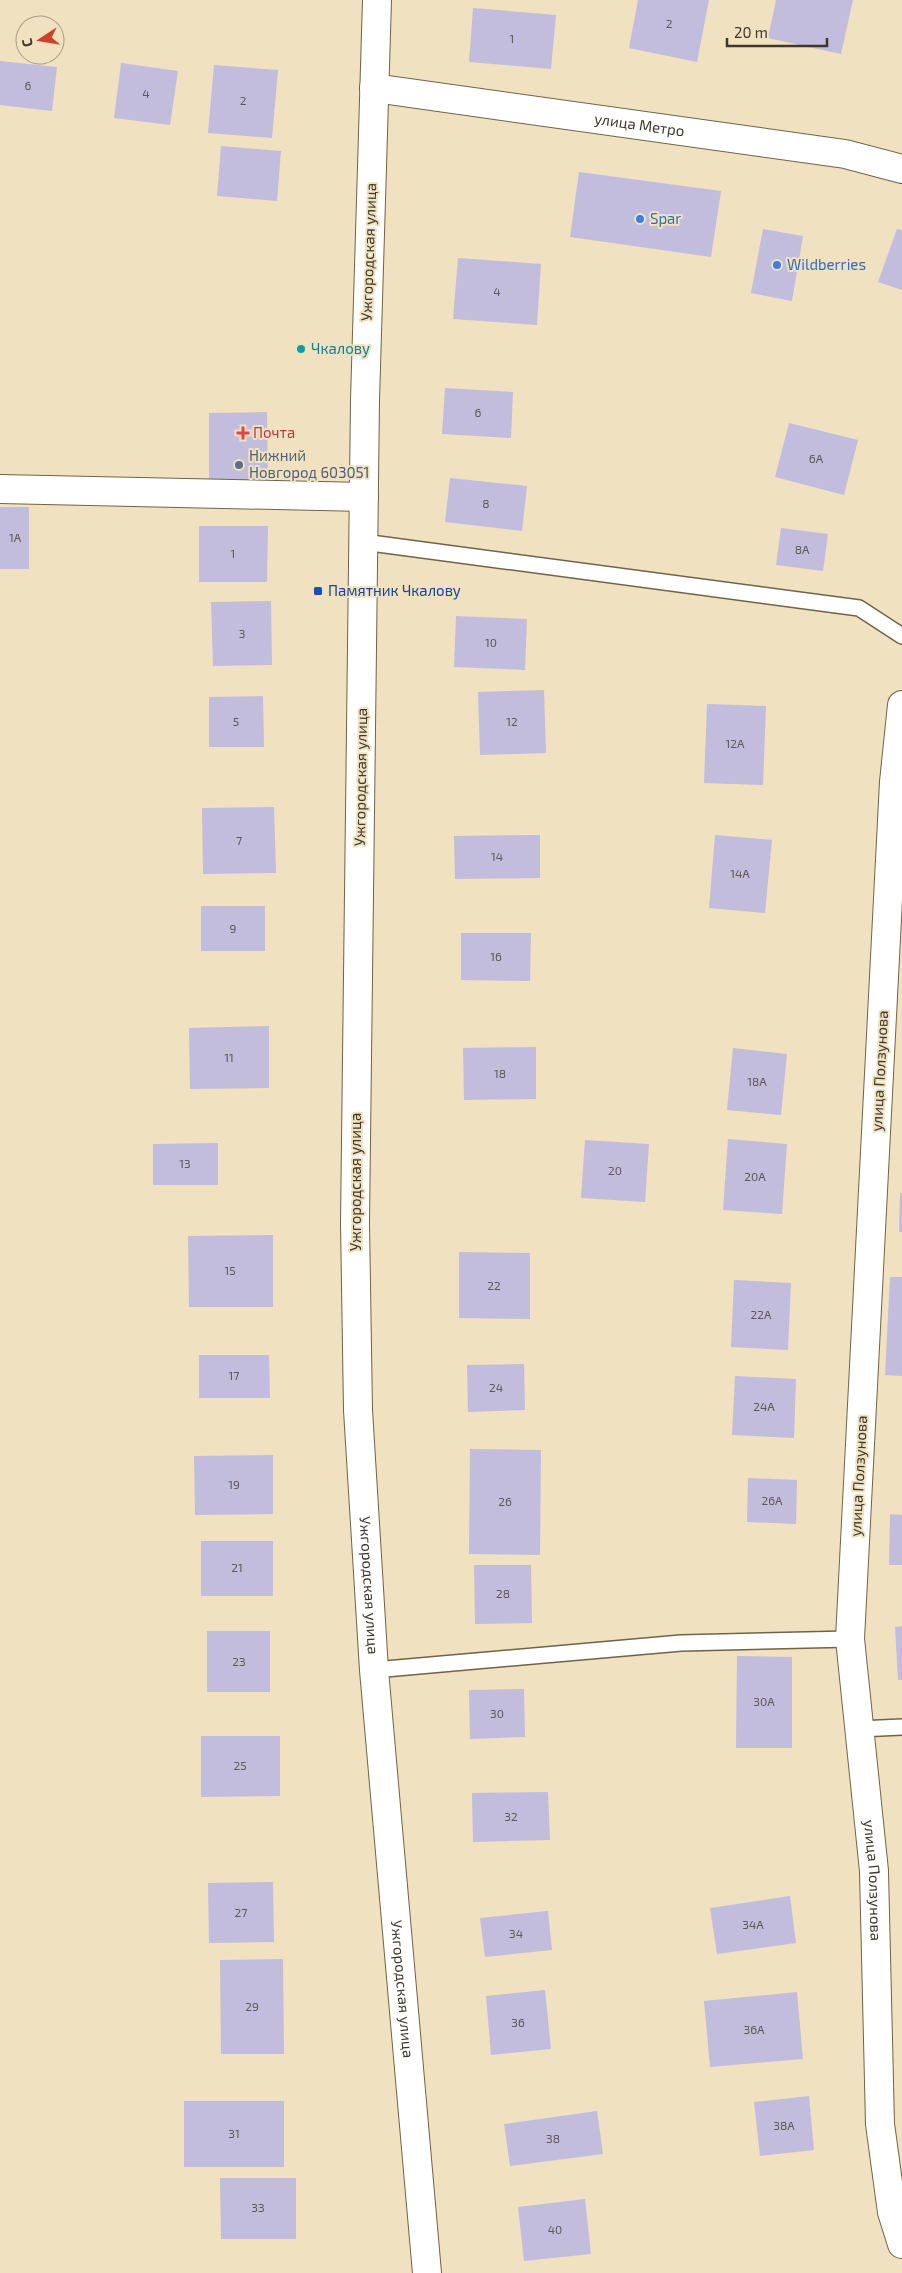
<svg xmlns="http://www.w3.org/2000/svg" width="902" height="2273" font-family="'Exo 2',sans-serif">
  <rect width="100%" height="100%" fill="#f0e1c1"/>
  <path fill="#c2bcdd" d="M638,0H709L697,62L629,48Z
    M776,0H853L841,54L768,38Z
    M473,8L556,15L551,69L469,62Z
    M0,61L57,67L52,111L0,105Z
    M121,63L178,71L170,125L114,118Z
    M214,65L278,70L272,138L208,133Z
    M221,146L281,151L277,201L217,196Z
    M579,172L721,191L711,257L570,237Z
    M763,229L803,236L792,301L751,293Z
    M897,229L902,230V290L878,282Z
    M458,258L541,264L537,325L453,319Z
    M445,388L513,392L511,438L442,434Z
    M267,412L268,486H209V413Z
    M789,423L858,440L844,495L775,477Z
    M450,478L527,486L522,531L445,522Z
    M0,507H29V569H0Z
    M199,526H268L267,582H199Z
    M781,528L828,534L823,571L776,565Z
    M271,601L272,665L213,666L211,602Z
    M456,616L527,619L525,670L454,667Z
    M544,690L546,753L480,755L478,692Z
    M263,696L264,747H209V697Z
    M707,704L766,706L763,785L704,783Z
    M274,807L276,873L203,874L202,808Z
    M540,835V878L455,879L454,836Z
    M715,835L772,840L765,913L709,908Z
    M201,906H265V951H201Z
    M461,933H531L530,981L461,980Z
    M269,1026V1088L190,1089L189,1028Z
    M536,1047V1099L464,1100L463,1048Z
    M733,1048L787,1054L781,1115L727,1110Z
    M728,1139L787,1144L782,1214L723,1210Z
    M585,1140L649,1144L645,1202L581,1198Z
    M218,1143V1185H153V1144Z
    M900,1193H902V1232H899Z
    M273,1235V1307H189L188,1236Z
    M459,1252L530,1253V1319L459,1318Z
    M890,1277H902V1376L885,1375Z
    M734,1280L791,1283L788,1350L731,1347Z
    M199,1355H269L270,1398H199Z
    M524,1364L525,1410L468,1412L467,1365Z
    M735,1376L796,1379L794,1438L732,1435Z
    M470,1449L541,1450L540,1555L469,1554Z
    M273,1455V1514L195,1515L194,1456Z
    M748,1478L797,1480L796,1524L747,1522Z
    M890,1514L902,1515V1565H889Z
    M201,1541H273V1596H201Z
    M474,1565H531L532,1623L475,1624Z
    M902,1626V1680H898L895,1627Z
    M207,1631H270V1692H207Z
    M737,1656L792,1657V1748H736Z
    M524,1689L525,1737L470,1739L469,1690Z
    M201,1736H280V1796L201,1797Z
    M548,1792L550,1840L473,1842L472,1793Z
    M273,1882L274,1942L209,1943L208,1883Z
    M790,1896L796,1943L717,1954L710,1908Z
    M548,1911L552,1950L485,1957L480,1918Z
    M283,1959L284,2054H221L220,1960Z
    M545,1990L551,2049L491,2055L486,1996Z
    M797,1992L803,2059L710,2067L704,2001Z
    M809,2096L814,2150L760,2156L754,2102Z
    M184,2101H284V2167H184Z
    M597,2111L603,2154L510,2166L504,2124Z
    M220,2178H296V2239H221Z
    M585,2199L591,2254L524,2261L518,2207Z"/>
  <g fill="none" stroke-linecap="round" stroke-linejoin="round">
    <g stroke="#706346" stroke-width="18">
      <path id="lane" d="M363,542L859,608L902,636
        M374,1670L681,1643L850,1639
        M859,1729L902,1727"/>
    </g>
    <g stroke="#706346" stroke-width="30">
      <g id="street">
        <path d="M0,489L364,497"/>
        <path id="s1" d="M902,705L894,782L850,1639L874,1871L880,2124L892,2212L902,2244"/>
      </g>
    </g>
    <g stroke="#706346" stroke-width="30">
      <g id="secondary">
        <path id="s2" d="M374,88L845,154L902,169"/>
      </g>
    </g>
    <g stroke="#706346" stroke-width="30">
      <g id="primary">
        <path id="s3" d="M377,0L365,400L355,1223L358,1410L374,1670L427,2273"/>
      </g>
    </g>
    <use href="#lane" stroke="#fff" stroke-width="15"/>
    <use href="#street" stroke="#fff" stroke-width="28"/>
    <use href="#secondary" stroke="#fff" stroke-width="28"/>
    <use href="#primary" stroke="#fff" stroke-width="28"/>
  </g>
  <g fill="#3f7fe0" stroke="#f0e1c1" stroke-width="2">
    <circle cx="640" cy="219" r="5"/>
    <circle cx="777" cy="265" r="5"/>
  </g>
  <circle fill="#0f9aa8" stroke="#f0e1c1" stroke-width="2" cx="301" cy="349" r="5"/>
  <path fill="#e0444e" stroke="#f0e1c1" stroke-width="2" d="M240.5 425.5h5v5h5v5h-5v5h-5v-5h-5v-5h5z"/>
  <circle fill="#5c6f8a" stroke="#f0e1c1" stroke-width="2" cx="239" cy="465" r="5"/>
  <rect fill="#1a4fb4" stroke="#f0e1c1" stroke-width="2" x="313" y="586" width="10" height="10" rx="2.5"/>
  <g text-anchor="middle" stroke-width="4" stroke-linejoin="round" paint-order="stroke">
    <g font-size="12" fill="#5e5958">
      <text x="669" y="28">2</text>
      <text x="512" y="43">1</text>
      <text x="28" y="90">6</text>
      <text x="146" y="98">4</text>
      <text x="243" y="105">2</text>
      <text x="497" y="296">4</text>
      <text x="478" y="417">6</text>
      <text x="816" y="463">6А</text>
      <text x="486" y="508">8</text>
      <text x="15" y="542">1А</text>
      <text x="802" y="554">8А</text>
      <text x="233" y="558">1</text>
      <text x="242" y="638">3</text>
      <text x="491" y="647">10</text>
      <text x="236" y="726">5</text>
      <text x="512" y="726">12</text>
      <text x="735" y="748">12А</text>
      <text x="239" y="845">7</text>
      <text x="497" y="861">14</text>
      <text x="740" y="878">14А</text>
      <text x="233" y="933">9</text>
      <text x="496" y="961">16</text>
      <text x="229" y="1062">11</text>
      <text x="500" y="1078">18</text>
      <text x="757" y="1086">18А</text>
      <text x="185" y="1168">13</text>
      <text x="615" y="1175">20</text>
      <text x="755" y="1181">20А</text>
      <text x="230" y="1275">15</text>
      <text x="494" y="1290">22</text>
      <text x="761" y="1319">22А</text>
      <text x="234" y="1380">17</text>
      <text x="496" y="1392">24</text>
      <text x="764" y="1411">24А</text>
      <text x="234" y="1489">19</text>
      <text x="772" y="1505">26А</text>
      <text x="505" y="1506">26</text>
      <text x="237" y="1572">21</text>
      <text x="503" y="1598">28</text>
      <text x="239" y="1666">23</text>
      <text x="764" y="1706">30А</text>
      <text x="497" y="1718">30</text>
      <text x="240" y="1770">25</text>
      <text x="511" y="1821">32</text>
      <text x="241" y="1917">27</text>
      <text x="753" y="1929">34А</text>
      <text x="516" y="1938">34</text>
      <text x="252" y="2011">29</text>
      <text x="518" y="2027">36</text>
      <text x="754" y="2034">36А</text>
      <text x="784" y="2130">38А</text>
      <text x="234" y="2138">31</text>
      <text x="553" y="2143">38</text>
      <text x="258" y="2212">33</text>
      <text x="555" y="2234">40</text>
    </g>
    <g font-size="15" fill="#3d382b" stroke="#f0e1c1">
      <text dy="5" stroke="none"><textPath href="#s2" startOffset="268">улица Метро</textPath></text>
      <text transform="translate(369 252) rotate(-88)" y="5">Ужгородская улица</text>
      <text transform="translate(361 777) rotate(-89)" y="5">Ужгородская улица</text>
      <text transform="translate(880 1071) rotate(-87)" y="5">улица Ползунова</text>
      <text transform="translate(356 1182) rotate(-90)" y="5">Ужгородская улица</text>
      <text transform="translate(859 1476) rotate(-87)" y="5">улица Ползунова</text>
      <text dy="5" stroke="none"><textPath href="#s3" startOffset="1586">Ужгородская улица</textPath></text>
      <text dy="5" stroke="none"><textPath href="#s1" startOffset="1178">улица Ползунова</textPath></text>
      <text dy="5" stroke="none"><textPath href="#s3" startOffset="1991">Ужгородская улица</textPath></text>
    </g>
    <g font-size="15" fill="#366cbe" stroke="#f0e1c1" text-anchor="start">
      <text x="650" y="224">Spar</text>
      <text x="787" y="270">Wildberries</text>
    </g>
    <g font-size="15" fill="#0d838f" stroke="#f0e1c1" text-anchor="start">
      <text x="311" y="354">Чкалову</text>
    </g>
    <g font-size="15" fill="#be3a42" stroke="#f0e1c1" text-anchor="start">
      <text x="253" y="438">Почта</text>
    </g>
    <g font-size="15" fill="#4e5e75" stroke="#f0e1c1" text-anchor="start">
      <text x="249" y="461">Нижний<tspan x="249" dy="17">Новгород 603051</tspan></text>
    </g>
    <g font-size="15" fill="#164399" stroke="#f0e1c1" text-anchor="start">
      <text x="328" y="596">Памятник Чкалову</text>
    </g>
  </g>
  <g transform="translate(40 40) rotate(258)"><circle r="24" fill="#f0e1c1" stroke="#a89d85"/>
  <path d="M0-4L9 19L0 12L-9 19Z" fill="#cd422b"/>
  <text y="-8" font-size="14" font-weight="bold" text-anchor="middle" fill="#3d382b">С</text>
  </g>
  <path d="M727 38v8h100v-8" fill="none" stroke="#3d382b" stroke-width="2.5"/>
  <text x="734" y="38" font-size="15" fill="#3d382b" stroke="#f0e1c1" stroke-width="4" paint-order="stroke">20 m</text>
</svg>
